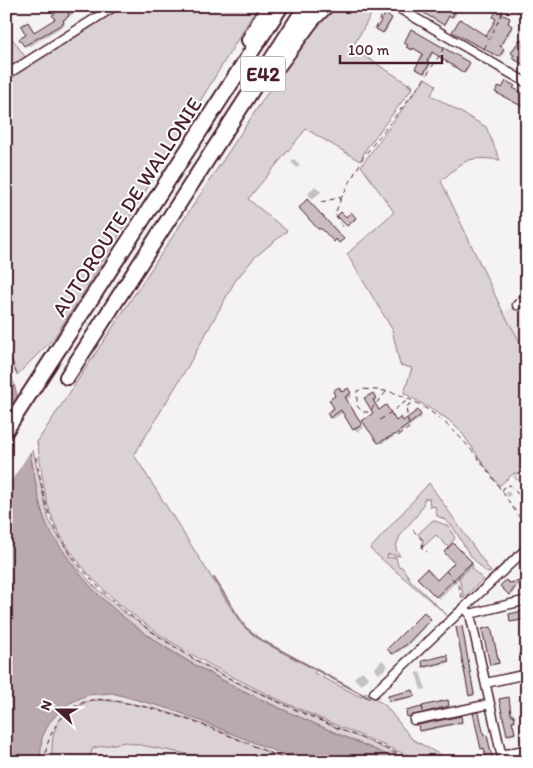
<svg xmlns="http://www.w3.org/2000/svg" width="533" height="768" font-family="Itim,sans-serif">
  <rect width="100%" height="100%" fill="#f4f2f2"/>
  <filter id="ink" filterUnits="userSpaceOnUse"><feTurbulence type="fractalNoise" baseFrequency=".02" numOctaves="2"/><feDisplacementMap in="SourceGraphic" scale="10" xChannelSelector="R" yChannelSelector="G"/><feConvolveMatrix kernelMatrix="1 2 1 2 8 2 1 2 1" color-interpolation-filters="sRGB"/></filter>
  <g filter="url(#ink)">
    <path fill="#e7e2e3" d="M527,300V354L504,314L516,302Z
      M112,693L173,710L302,762H40L42,738L49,723L59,712L68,704L87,695Z"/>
    <path fill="#dbd2d5" stroke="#927880" d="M115,6H258L86,289L54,338L17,375L6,344V30L28,61Z
      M335,6H376L352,48L413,87L366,149L360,161L306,129L248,199L287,231L255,257L235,281L187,368L134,455L241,624L256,637L317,670L314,673L361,697L366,693L385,705L412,739L453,762H423C309,712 106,641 53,520C43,497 42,467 37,442L268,92L311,33Z
      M425,78L436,85L431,95L486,127L500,160C467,156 466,159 441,181L504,314L527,354V468L518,474L514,473L499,486L462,433L449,420L404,393L412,368L400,365L392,329L347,254L394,212L361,166Z
      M33,450L49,521L80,570L93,585L122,611L203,665L236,682L414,762H403C293,713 95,642 46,523C37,502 35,476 30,453Z
      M429,483L491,572L487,573C480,566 473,559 468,552C458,538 455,522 437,516L435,506L430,507L429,498L424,499C423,518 397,528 396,550L400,556L388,554L387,558L396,557L398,566L402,567L412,582L447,615L370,549Z
      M433,520L448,526L455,538L448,547L436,535L423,547V540L418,534Z
      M472,563L473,570L483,579L464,598L458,574Z
      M91,700C161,700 228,735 291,762H228L125,742L93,748L87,762H52C51,725 56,715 91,700Z"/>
    <path fill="#baa9ae" stroke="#8d727a" d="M6,358C18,393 25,428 32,464C36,484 39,505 46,523C50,533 58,543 64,552C130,656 294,713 403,762H302L173,710L112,693L87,695L68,704L59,712L49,723L42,738L40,762H6Z"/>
    <path fill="#f4f2f2" d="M20,392L32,449L6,489V414Z"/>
    <path fill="#0003" d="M67,6H93L81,13L79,9L63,22L65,25L30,46L25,45L34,34L56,19Z
      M414,6H446L457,13L454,18L450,16L445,25Z
      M500,6H506L501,16L510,20L508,25L513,28L501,48L505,51L501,58L454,33L487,38L497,19Z
      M391,19L392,20L385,33L379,30Z
      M412,31L469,64L466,73L434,52L428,63L431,65L425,74L418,70L425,54L408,47L409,45L405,42Z
      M409,82L414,86L411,89L407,85Z
      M294,159L300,165L297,168L291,162Z
      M315,186L321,192L312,199L308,194Z
      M351,214L356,220L349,226L338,216L346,218Z
      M350,392L352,396L347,400L364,428L357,432L344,412L333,419L331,417L335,409L337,396Z
      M374,396L377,401L374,402L379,411L397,422H404L418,412L422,417L398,435L380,444L375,414L366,398Z
      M527,471V480L525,482L520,475Z
      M515,474L519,480L516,481L513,476Z
      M508,491L511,495L508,497L505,493Z
      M527,511V522L521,515Z
      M453,545L473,565L439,599L419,578L437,581L456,563Z
      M527,562V571L522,575L518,570Z
      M520,582L511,596L501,586L509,584Z
      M527,611V620L512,622L510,615Z
      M424,614L431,621L409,645L394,655L388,649Z
      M462,627L475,696H471L462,662H465Z
      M491,628L500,664L493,665L492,664Z
      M447,657L449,663L426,668L424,666Z
      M527,657V667H525L522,659Z
      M382,660L388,666L379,674L374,669Z
      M362,671L369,678L361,685L354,678Z
      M420,672L426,689L421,690L416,673Z
      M413,691L415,697L392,702L390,701L389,697Z
      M509,698L512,716L515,717L516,722H513L516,734L509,736Z
      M450,707L410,718L408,716L422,709L424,714Z
      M478,714L485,737L488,738L493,762H488L485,749L482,748Z
      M460,717L463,723L422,732L420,730Z"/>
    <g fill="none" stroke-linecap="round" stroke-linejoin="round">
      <path stroke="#8d727a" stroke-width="2" d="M214,578L245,627L261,640L369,698"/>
    </g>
    <path fill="#cabdc1" stroke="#4a1f2b" d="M66,6H80L68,14L69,16L63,20L64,23L24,46L19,39L26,35L21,26L28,22L34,32L55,19L52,15Z
      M412,6H458L452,17L449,16L444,25Z
      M499,6H504L501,14L510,18L508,23L512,26L500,46L504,49L499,57L452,32L460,19L486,36L496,19L493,17Z
      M385,14L392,18L383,33L376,29Z
      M411,29L470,63L464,73L432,52L427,61L430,63L424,73L415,69L423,54L413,48L412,50L406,47L408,45L404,43Z
      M520,39L525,42L523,46L527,48V67L512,58L514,55L511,53Z
      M506,81L515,86L513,88L525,94L527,100L523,107L495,92L499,86L502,88Z
      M307,199L344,239L339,243L336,239L334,242L322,229H318L299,208Z
      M341,212L346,217L351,212L356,218L347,226L337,216Z
      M339,387L342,392L348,388L351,393L345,397L362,425L353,430L341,410L330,418L327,413L334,408L329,400L335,396L333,391Z
      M373,393L376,398L373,400L379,410L386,405L396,421L401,417L403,421L418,410L421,415L396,434L378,443L362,421L373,413L364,398Z
      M453,543L472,562L436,597L417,578L427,569L437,580L454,563L444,552Z
      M506,580L509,583L520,581L509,595L500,586Z
      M527,610V619L510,622L509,614Z
      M424,612L431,619L407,644L392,654L387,649Z
      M462,626L474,694L469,696L456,627Z
      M491,627L499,663L490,665L482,629Z
      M447,655L449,661L423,667L422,661Z
      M413,690L415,696L389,701L388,696Z
      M509,697L511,715H514L515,720L512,721L515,733L507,735L499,699Z
      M448,700L449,706L407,717L406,711L422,707L423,711L422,706Z
      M479,712L484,736L487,735L493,762H487L484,748L481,749L473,713Z
      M461,716L462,722L419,731L418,725Z"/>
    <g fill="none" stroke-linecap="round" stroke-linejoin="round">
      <g stroke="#4a1f2b" stroke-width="11">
        <path id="street" d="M395,6L527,83
          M6,75L115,6
          M517,305L527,296
          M464,608L470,614L503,762
          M470,614L527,600
          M486,683L527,674
          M374,693L527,548
          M414,720L490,704
          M502,755L527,749"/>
      </g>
      <g stroke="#4a1f2b" stroke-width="18">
        <path id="highway" d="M249,40L269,6
          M278,66L312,20L326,6
          M67,377L306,6
          M6,430L281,6"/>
      </g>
      <path stroke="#4a1f2b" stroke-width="1" stroke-dasharray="5 4" stroke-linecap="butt" d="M374,29L387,6
        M484,49L506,6
        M341,198L335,214L345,230
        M321,202L342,197L364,156L423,81L446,45
        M6,344L17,375
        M386,392L369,412H363L357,406V391L362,389C373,390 389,390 400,395C460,419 491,477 527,528
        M380,420L408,400
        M398,436L409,428L406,407L413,402
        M36,457C41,479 44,504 53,524C113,647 299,710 418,762
        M502,491L505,486L510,485L524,501
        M413,530L423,541L422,548L427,552
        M446,571L459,586L462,598
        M45,762C45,735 63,705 92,700C103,698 115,701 126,703C184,714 237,739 291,762"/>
      <use href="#street" stroke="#fff" stroke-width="8"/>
      <use href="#highway" stroke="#fff" stroke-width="14"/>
    </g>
  </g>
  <g text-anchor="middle" stroke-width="4" stroke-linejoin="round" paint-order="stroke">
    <rect fill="#fff" stroke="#80626b" stroke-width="1" x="240.5" y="56.5" width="45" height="35" rx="4"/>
    <g font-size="20" font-weight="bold" fill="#4a1f2b">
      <text x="263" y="81">E42</text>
    </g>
    <g font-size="21" fill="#4a1f2b" stroke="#fff">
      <text transform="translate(127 207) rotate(-57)" y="7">AUTOROUTE DE WALLONIE</text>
    </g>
  </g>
  <rect width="533" height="768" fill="none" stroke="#fff" stroke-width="25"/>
  <rect x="12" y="12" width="508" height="743" fill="none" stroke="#4a1f2b" stroke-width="2" filter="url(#ink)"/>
  <g transform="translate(58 710) rotate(291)" stroke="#ffffff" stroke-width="4" paint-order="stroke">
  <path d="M0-4L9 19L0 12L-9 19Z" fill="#4a1f2b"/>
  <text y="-8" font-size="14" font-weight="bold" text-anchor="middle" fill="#4a1f2b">N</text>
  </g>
  <path d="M340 55v8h102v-8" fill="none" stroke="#4a1f2b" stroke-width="2.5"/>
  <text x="348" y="55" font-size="15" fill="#4a1f2b" stroke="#ffffff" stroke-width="4" paint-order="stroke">100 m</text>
</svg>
